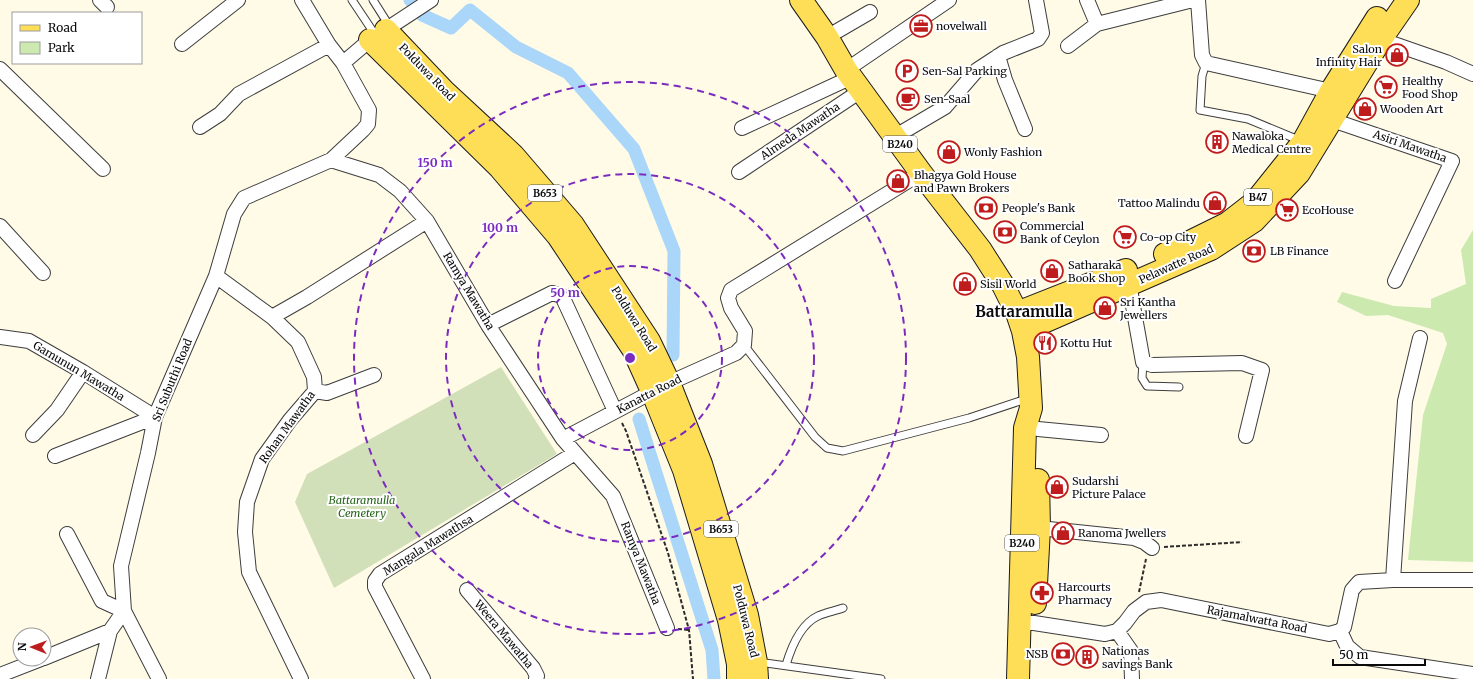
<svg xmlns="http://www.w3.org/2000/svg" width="1473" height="679" font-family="Merriweather,serif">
  <rect width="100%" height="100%" fill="#fffbe7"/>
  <path fill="#cceab0" d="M1473,230V562L1408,560L1423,415L1447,344L1443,333L1388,315L1366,316L1337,302L1342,292L1394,306L1431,308V299L1466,284L1461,250Z"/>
  <path fill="#d2e0b9" d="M501,367L557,454L334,588L295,502L307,474Z"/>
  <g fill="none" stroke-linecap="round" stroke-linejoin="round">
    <path stroke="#aad7f9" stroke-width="13" d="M410,0L422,15L451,28L470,10L516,47L568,73L634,149L674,251L673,355
      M639,419L712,650L714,679"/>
    <g stroke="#3d3d3d" stroke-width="9">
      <path id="service" d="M352,0L376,36
        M373,0L390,27
        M1206,63L1202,76L1200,110L1248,119L1301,141
        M744,345L815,437L827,448L843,451L969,418L1029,398
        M1143,362L1142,378L1147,386L1179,387
        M758,662L881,679
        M786,665C791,648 801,624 818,616C826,612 835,611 843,608"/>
    </g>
    <g stroke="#3d3d3d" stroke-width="16">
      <path id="minor" d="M100,0L107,7
        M1087,0L1097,24
        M1198,0L1202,55L1206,63L1331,91
        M827,37L870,12
        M1374,37L1446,62L1473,74
        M182,44L238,0
        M1068,46L1097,24L1193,0
        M998,56L1005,80L1025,129
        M343,63L370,40L431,0
        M0,69L103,169
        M846,70L949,0
        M1332,120L1452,161L1395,281
        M200,127L220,114L239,94L329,45
        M742,128L852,77
        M894,137L945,107L977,70L1003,53L1038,39L1042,33L1036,0
        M331,160L379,175L400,191L427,221L488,325L563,439L613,496L667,628
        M739,172L862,90
        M0,226L43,273
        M216,276L272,317L298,342L314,377L315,391L290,420L262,459L247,502L245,532L249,572L301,679
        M1128,278L1143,362L1152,365L1242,363L1262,370L1246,436
        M272,317L307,297L427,221
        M488,325L552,293L562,296L615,411
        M0,337L29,341L83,372L155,417
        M315,391L327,393L374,375
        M1038,429L1101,435
        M33,435L57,410L83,372
        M563,439L669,383L736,353L744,345L745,331L731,308L728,298L731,290L921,173
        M55,456L155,417
        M1039,528L1134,538L1144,542L1152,548
        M67,534L102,601L124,611L110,631L98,679
        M1393,580L1405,401L1420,338
        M467,590L533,668L537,676L536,679
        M1020,623H1034L1105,634L1117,631L1125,623L1134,611L1146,602L1161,600L1329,634L1340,631L1344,627L1352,590L1359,582L1393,580H1473
        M1117,631L1131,651L1132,679
        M1340,631L1347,646L1360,657L1473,674
        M44,658L110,631
        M0,675L41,659
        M159,679L124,611L121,566L148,453L155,417L216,276L234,214L244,198L331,160L363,130L368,124L369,110L343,63L329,45L302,0
        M423,679L375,587V581L380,574L575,453"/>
    </g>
    <g stroke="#1b1b1b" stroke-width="24">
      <path id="primary" d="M801,0L827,37L846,70L921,173L980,249L1003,285L1017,313L1023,331L1028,357L1031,408L1025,428L1018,679
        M386,30L444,91L513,155L573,225L649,341L669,383L701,464L747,615L756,662L757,679
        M370,40L500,168L558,236L633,349L652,391L684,470L729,620L738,664V679
        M1165,254L1228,223L1255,202L1303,142L1331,91L1377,18
        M1017,313L1126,270
        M1023,331L1211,249L1254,221L1299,173L1381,39L1408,0
        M1035,603L1039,528L1038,480"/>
    </g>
    <path stroke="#2c2c2c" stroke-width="2" stroke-dasharray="4 2" stroke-linecap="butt" d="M622,423L626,431L668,553L689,630L693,679
      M1164,547L1242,542
      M1139,592L1146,559
      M678,629L689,630"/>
    <use href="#service" stroke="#fff" stroke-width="7"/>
    <use href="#minor" stroke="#fff" stroke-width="14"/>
    <use href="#primary" stroke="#ffde57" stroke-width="22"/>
  </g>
  <g fill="none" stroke="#7b2cbf" stroke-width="2" stroke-dasharray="7 5">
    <circle cx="630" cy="358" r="92"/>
    <circle cx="630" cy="358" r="184"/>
    <circle cx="630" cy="358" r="276"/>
  </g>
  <defs>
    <g id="office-ring" transform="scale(1.15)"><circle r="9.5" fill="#fff" stroke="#bf1d1d" stroke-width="1.5"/><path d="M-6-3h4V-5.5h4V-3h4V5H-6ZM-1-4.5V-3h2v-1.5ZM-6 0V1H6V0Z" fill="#bf1d1d"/></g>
    <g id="shop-ring" transform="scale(1.15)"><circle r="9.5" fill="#fff" stroke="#bf1d1d" stroke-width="1.5"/><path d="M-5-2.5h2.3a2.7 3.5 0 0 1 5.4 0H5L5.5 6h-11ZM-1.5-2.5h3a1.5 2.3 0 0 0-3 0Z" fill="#bf1d1d"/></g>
    <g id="parking-ring" transform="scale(1.15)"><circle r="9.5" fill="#fff" stroke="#bf1d1d" stroke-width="1.5"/><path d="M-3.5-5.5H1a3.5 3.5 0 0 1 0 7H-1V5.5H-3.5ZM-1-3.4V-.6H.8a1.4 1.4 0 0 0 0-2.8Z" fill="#bf1d1d"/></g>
    <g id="supermarket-ring" transform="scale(1.15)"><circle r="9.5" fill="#fff" stroke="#bf1d1d" stroke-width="1.5"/><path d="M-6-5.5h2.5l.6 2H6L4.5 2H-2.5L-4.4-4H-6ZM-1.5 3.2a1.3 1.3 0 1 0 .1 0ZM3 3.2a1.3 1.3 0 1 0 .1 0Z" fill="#bf1d1d"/></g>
    <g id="cafe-ring" transform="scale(1.15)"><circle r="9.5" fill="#fff" stroke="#bf1d1d" stroke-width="1.5"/><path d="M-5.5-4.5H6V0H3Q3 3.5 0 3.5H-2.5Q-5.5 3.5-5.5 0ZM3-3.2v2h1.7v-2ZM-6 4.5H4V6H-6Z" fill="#bf1d1d"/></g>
    <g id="building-ring" transform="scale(1.15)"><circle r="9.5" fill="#fff" stroke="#bf1d1d" stroke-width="1.5"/><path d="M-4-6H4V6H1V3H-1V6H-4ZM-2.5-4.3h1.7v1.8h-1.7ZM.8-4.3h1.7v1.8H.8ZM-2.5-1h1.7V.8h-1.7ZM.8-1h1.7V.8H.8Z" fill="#bf1d1d"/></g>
    <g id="bank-ring" transform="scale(1.15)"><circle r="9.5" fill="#fff" stroke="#bf1d1d" stroke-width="1.5"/><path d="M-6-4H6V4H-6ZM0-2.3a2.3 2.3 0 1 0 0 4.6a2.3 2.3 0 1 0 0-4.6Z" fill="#bf1d1d"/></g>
    <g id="restaurant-ring" transform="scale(1.15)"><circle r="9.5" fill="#fff" stroke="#bf1d1d" stroke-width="1.5"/><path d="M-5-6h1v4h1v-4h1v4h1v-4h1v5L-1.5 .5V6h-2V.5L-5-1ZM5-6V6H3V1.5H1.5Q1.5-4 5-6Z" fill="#bf1d1d"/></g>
    <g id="pharmacy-ring" transform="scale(1.15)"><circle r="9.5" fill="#fff" stroke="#bf1d1d" stroke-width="1.5"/><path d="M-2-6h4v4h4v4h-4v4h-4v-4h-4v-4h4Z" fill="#bf1d1d"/></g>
  </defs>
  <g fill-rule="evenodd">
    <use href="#office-ring" x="921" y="26"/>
    <use href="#shop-ring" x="1397" y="55"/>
    <use href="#parking-ring" x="907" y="71"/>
    <use href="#supermarket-ring" x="1386" y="87"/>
    <use href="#cafe-ring" x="908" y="99"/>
    <use href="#shop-ring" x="1365" y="109"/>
    <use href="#building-ring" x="1217" y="142"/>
    <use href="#shop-ring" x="949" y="152"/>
    <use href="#shop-ring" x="898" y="181"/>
    <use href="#shop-ring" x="1215" y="203"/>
    <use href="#bank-ring" x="986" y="208"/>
    <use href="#supermarket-ring" x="1287" y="210"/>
    <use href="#bank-ring" x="1005" y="232"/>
    <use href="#supermarket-ring" x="1125" y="237"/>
    <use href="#bank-ring" x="1254" y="251"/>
    <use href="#shop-ring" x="1052" y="271"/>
    <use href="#shop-ring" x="965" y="284"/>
    <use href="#shop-ring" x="1105" y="308"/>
    <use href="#restaurant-ring" x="1045" y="343"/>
    <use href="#shop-ring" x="1057" y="487"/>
    <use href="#shop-ring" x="1063" y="533"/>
    <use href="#pharmacy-ring" x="1042" y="593"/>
    <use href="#bank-ring" x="1063" y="654"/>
    <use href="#building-ring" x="1087" y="657"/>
  </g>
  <g text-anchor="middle" stroke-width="4" stroke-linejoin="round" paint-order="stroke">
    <g fill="#fff" stroke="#545454" stroke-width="1">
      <rect x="883" y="136" width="34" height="16" rx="3"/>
      <rect x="528" y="185" width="34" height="16" rx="3"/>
      <rect x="1244" y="189" width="28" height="16" rx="3"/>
      <rect x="704" y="521" width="34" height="16" rx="3"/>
      <rect x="1005" y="535" width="34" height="16" rx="3"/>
    </g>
    <g font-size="10" font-weight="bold" fill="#0a0a0a">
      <text x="900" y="148">B240</text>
      <text x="545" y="197">B653</text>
      <text x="1258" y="201">B47</text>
      <text x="721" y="533">B653</text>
      <text x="1022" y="547">B240</text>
    </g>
    <g font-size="11" fill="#0a0a0a" stroke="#fff" text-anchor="start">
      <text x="936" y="30">novelwall</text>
      <text x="1382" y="53" text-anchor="end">Salon<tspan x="1382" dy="13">Infinity Hair</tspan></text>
      <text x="922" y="75">Sen-Sal Parking</text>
      <text x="1402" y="85">Healthy<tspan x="1402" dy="13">Food Shop</tspan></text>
      <text x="924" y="103">Sen-Saal</text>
      <text x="1380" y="113">Wooden Art</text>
      <text x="1232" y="140">Nawaloka<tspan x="1232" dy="13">Medical Centre</tspan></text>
      <text x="964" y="156">Wonly Fashion</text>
      <text x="914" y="179">Bhagya Gold House<tspan x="914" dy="13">and Pawn Brokers</tspan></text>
      <text x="1200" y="207" text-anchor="end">Tattoo Malindu</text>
      <text x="1002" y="212">People's Bank</text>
      <text x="1302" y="214">EcoHouse</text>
      <text x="1020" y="230">Commercial<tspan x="1020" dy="13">Bank of Ceylon</tspan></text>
      <text x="1140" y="241">Co-op City</text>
      <text x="1270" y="255">LB Finance</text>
      <text x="1068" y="269">Satharaka<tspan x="1068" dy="13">Book Shop</tspan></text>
      <text x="980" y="288">Sisil World</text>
      <text x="1120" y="306">Sri Kantha<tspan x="1120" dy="13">Jewellers</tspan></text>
      <text x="1060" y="347">Kottu Hut</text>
      <text x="1072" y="485">Sudarshi<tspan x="1072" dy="13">Picture Palace</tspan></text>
      <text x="1078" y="537">Ranoma Jwellers</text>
      <text x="1058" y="591">Harcourts<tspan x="1058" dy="13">Pharmacy</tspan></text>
      <text x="1102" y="655">Nationas<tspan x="1102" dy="13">savings Bank</tspan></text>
      <text x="1048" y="658" text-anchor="end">NSB</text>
    </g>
    <g font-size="11" fill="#0a0a0a" stroke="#fff">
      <text transform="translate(427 72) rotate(46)" y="4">Polduwa Road</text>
      <text transform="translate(800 131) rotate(-34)" y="4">Almeda Mawatha</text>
      <text transform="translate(1410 146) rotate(19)" y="4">Asiri Mawatha</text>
      <text transform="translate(1176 264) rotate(-24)" y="4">Pelawatte Road</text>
      <text transform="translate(469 291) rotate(59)" y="4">Ramya Mawatha</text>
      <text transform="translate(634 319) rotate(58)" y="4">Polduwa Road</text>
      <text transform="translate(79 371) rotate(31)" y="4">Gamunun Mawatha</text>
      <text transform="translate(172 380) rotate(-68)" y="4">Sri Subuthi Road</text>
      <text transform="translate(649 394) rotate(-27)" y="4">Kanatta Road</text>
      <text transform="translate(287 427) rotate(-54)" y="4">Rohan Mawatha</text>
      <text transform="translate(428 545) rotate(-32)" y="4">Mangala Mawathsa</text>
      <text transform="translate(641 563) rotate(68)" y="4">Ramya Mawatha</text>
      <text transform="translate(1257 619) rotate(11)" y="4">Rajamalwatta Road</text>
      <text transform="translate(746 621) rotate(76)" y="4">Polduwa Road</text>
      <text transform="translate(504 634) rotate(50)" y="4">Weera Mawatha</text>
    </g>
    <g font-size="11" font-style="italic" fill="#256419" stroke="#fff">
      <text x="362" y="504">Battaramulla<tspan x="362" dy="13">Cemetery</tspan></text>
    </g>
    <g font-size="15" font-weight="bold" fill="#0a0a0a" stroke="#fff">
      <text x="1024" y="317">Battaramulla</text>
    </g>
  </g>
  <circle cx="630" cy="358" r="6" fill="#7b2cbf" stroke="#fff" stroke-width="2"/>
  <g font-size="12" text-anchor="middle" font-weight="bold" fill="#7b2cbf" stroke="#fff" stroke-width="4" stroke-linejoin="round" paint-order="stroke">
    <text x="435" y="167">150 m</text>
    <text x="500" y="232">100 m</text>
    <text x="565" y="297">50 m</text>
  </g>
  <rect x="12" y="12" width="130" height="52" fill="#ffffff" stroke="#9d9d9d"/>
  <rect x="20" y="25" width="20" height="6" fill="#ffde57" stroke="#9d9d9d"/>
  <text x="48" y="32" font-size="12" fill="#0a0a0a">Road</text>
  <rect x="20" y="42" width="20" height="12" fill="#cceab0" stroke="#9d9d9d"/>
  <text x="48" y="52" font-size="12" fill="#0a0a0a">Park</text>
  <g transform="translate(32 647) rotate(271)"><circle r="19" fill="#ffffff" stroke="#9d9d9d"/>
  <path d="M0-3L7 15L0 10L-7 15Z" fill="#bf1d1d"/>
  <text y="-6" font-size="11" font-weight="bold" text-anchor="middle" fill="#0a0a0a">N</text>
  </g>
  <path d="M1333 659v6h92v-6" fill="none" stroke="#0a0a0a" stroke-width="2"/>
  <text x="1339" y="659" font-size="12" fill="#0a0a0a" stroke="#ffffff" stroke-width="3" paint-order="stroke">50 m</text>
</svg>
